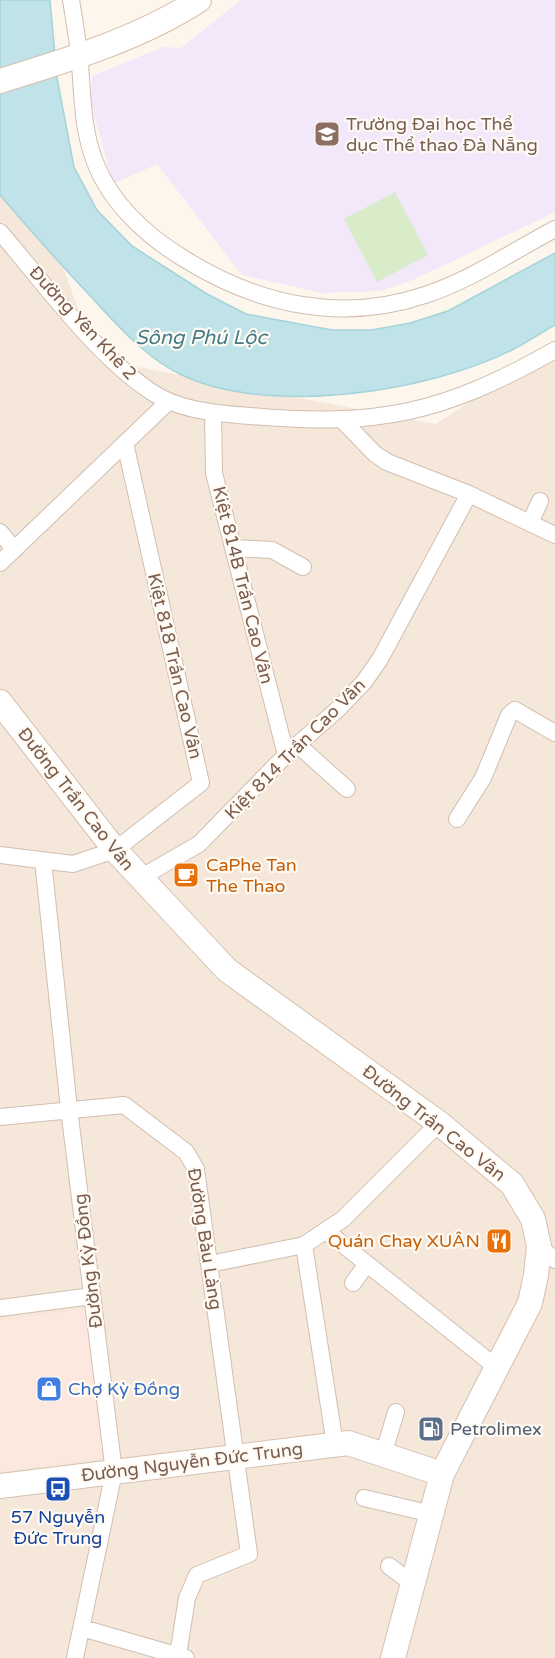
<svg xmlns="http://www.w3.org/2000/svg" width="555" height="1658" font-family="'Varela Round',sans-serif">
  <rect width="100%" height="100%" fill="#fdf6ec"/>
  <path fill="#f5e8da" d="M0,92L96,359L436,424L555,345V1658H0Z"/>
  <path fill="#fde8e0" d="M87,1309L106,1458L0,1471V1320Z"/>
  <path fill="#f3e8fa" d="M241,0H555V212L413,280L380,291L322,293L242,275L157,164L113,184L91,103L92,76L163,47L181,48Z"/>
  <path fill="#d8ecc9" d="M395,192L428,255L377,282L344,219Z"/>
  <path fill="#bfe3e8" stroke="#a5d3da" stroke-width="1.5" d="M0,0H50L57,78L74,167L97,210L132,246L207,294L246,314L332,330H372L410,323L448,311L555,253V325C541,333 526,343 512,350C427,392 272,416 184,376C148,360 120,328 94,300C62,266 31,231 0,195Z"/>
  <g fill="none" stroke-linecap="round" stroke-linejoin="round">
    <g stroke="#d1beb0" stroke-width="18">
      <path id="street" d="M71,0C74,18 77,36 79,54C83,91 81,126 95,162C111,204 148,237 186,260C259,305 342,323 425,295C471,280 513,251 555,229
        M0,232C44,283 94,353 150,391C179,411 216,413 250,416C379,427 442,414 555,350
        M213,413L214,473L286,755
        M343,421L375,454L387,462L469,494L555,535
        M530,523L540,501
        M0,532L14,549
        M234,548L272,550L303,567
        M0,563L168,402
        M298,745L347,789
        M457,819L483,778L509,715L515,710L555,733
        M0,855L73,864L115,850L201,783L125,443
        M43,860L69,1109L114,1472L75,1658
        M140,878L199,844L286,755L338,709L364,682L380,659L469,494
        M0,1117L124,1105L186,1152L196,1169L249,1554L197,1575L187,1598L178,1655
        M326,1231L496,1367
        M304,1245L335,1445
        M539,1246L555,1260
        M210,1264L304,1245L343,1219L439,1123
        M353,1283L367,1264
        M0,1308L92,1296
        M383,1455L396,1412
        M364,1498L432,1514
        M389,1566L413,1584
        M82,1628L186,1658"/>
    </g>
    <g stroke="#d6c0b0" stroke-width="26">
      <path id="secondary" d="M0,81C68,60 139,39 199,0
        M0,702L115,850L227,970L439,1123L512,1184L533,1219L539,1246L536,1275L530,1303L442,1474L393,1658
        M0,1486L348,1443L442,1474"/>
    </g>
    <use href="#street" stroke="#fff" stroke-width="16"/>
    <use href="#secondary" stroke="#fff" stroke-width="24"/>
  </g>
  <defs>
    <g id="school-square" transform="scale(1.35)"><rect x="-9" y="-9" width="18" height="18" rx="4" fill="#8d6e63" stroke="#fffaf3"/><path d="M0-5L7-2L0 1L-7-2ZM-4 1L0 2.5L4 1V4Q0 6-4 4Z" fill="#fff"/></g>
    <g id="cafe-square" transform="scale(1.35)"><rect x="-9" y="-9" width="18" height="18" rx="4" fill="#e8710a" stroke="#fffaf3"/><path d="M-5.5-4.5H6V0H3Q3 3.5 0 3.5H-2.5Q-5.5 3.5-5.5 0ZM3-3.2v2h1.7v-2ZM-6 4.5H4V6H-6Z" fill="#fff"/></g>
    <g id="restaurant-square" transform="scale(1.35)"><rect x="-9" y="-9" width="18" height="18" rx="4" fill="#e8710a" stroke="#fffaf3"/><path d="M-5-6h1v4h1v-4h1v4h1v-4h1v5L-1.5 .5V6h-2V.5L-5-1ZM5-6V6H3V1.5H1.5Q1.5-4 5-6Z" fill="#fff"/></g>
    <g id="shop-square" transform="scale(1.35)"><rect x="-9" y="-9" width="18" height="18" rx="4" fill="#3f7fe0" stroke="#fffaf3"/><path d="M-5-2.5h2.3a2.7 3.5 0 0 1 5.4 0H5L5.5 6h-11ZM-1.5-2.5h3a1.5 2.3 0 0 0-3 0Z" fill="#fff"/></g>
    <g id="fuel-square" transform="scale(1.35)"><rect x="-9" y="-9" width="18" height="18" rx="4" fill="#5c6f8a" stroke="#fffaf3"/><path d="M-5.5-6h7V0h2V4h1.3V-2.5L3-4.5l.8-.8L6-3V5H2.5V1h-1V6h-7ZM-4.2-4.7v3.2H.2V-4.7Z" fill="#fff"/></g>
    <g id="bus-square" transform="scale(1.35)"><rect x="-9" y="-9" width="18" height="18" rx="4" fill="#1a4fb4" stroke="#fffaf3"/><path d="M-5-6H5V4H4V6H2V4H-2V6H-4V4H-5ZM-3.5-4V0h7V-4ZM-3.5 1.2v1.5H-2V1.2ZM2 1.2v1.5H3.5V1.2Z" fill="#fff"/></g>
  </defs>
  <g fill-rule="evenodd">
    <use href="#school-square" x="327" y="134"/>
    <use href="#cafe-square" x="186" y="875"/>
    <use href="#restaurant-square" x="499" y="1241"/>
    <use href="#shop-square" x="49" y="1389"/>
    <use href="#fuel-square" x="431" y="1429"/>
    <use href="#bus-square" x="58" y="1489"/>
  </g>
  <g text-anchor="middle" stroke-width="4.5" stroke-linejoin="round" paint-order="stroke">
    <g font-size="18" fill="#785e54" stroke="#fffaf3" text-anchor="start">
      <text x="346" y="130">Trường Đại học Thể<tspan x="346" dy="21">dục Thể thao Đà Nẵng</tspan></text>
    </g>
    <g font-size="18" fill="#7a5c4d" stroke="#fffaf3">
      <text transform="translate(83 323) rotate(47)" y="6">Đường Yên Khê 2</text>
      <text transform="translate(243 585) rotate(76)" y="6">Kiệt 814B Trần Cao Vân</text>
      <text transform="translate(175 666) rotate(77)" y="6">Kiệt 818 Trần Cao Vân</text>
      <text transform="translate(295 749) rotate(-45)" y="6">Kiệt 814 Trần Cao Vân</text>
      <text transform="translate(76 799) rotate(52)" y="6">Đường Trần Cao Vân</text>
      <text transform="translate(434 1123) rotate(38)" y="6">Đường Trần Cao Vân</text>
      <text transform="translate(205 1239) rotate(81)" y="6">Đường Bàu Làng</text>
      <text transform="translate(88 1261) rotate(-97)" y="6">Đường Kỳ Đồng</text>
      <text transform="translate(192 1462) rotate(-7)" y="6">Đường Nguyễn Đức Trung</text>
    </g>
    <g font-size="18" fill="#c56008" stroke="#fffaf3" text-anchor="start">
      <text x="206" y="871">CaPhe Tan<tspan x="206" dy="21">The Thao</tspan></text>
      <text x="480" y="1247" text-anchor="end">Quán Chay XUÂN</text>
    </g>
    <g font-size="18" fill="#366cbe" stroke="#fffaf3" text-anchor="start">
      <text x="68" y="1395">Chợ Kỳ Đồng</text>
    </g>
    <g font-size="18" fill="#4e5e75" stroke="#fffaf3" text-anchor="start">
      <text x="450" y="1435">Petrolimex</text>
    </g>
    <g font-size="18" fill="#164399" stroke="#fffaf3">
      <text x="58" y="1523">57 Nguyễn<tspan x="58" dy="21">Đức Trung</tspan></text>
    </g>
    <g font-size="20" font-style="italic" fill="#437c86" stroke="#fffaf3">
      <text x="201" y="344">Sông Phú Lộc</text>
    </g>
  </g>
</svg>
